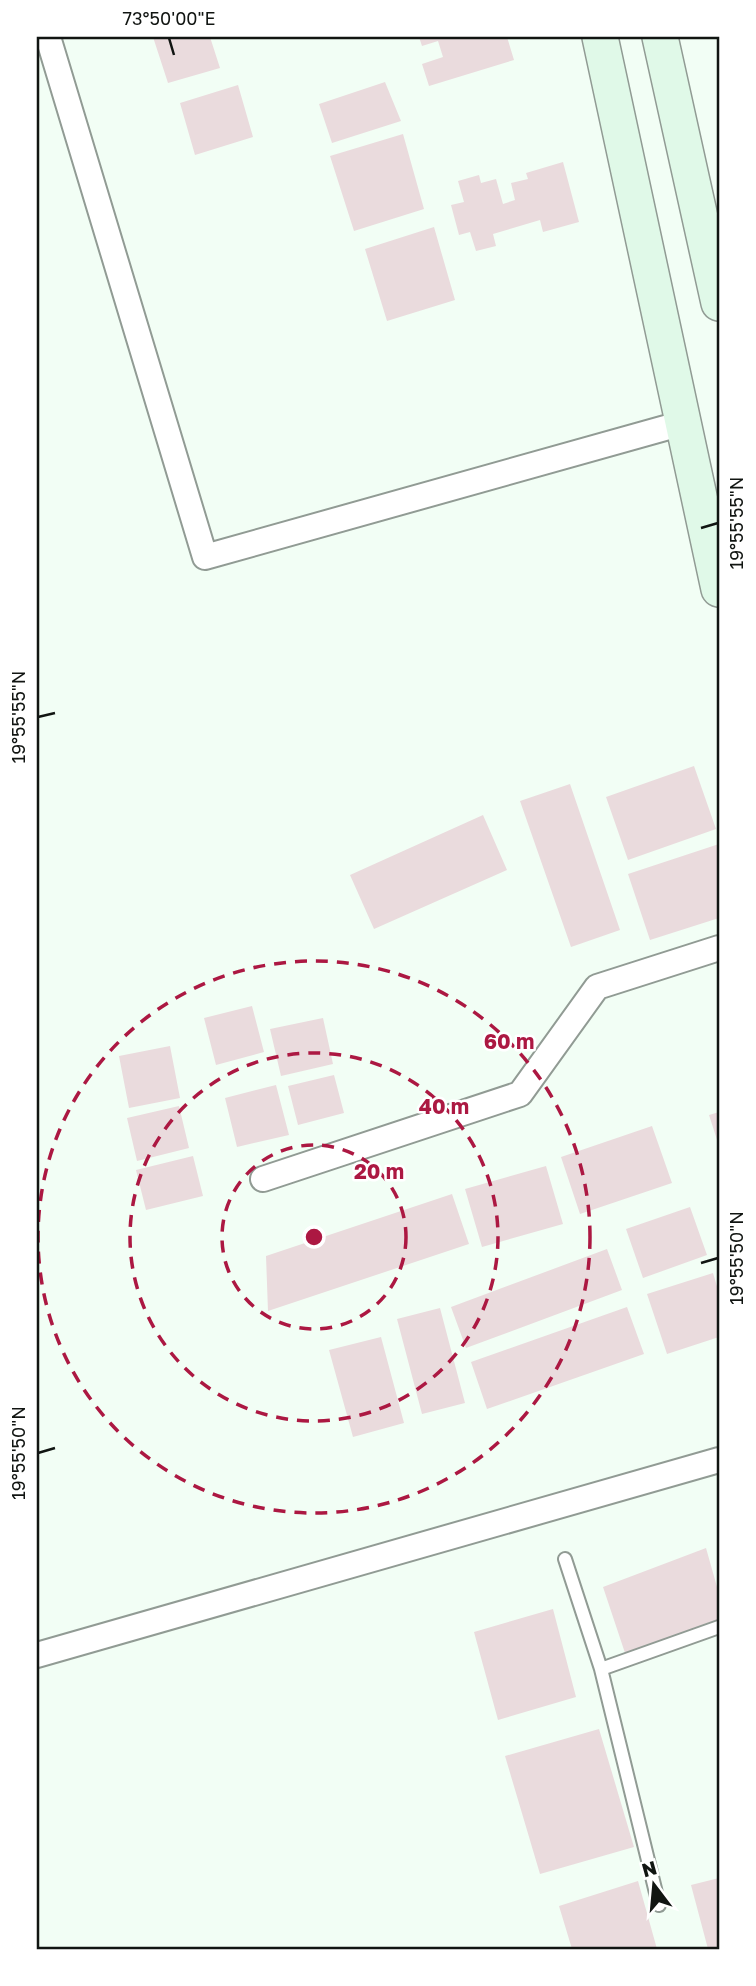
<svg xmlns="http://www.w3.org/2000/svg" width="756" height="1986" font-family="'Golos Text',sans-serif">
  <rect width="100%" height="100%" fill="#f2fef5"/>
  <path fill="#eadbdd" d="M153,37H210L220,68L168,83Z
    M419,37H507L514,60L429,86L422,64L443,57L438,41L422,46Z
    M385,82L401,121L332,143L319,104Z
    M238,85L253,137L195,155L180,103Z
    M403,134L424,209L354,231L330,156Z
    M563,162L579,222L543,232L540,220L493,234L496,246L476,251L470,232L459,235L451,205L464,202L458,181L479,175L481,183L496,179L503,204L515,200L511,183L528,179L526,173Z
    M434,227L455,300L387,321L365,249Z
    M694,766L716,829L628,860L606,797Z
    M570,784L620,930L571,947L520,801Z
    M483,815L507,870L374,929L350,875Z
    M719,844V918L650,940L628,874Z
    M252,1006L264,1052L216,1065L204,1018Z
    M323,1018L333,1064L281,1076L270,1029Z
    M170,1046L180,1098L129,1108L119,1056Z
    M334,1075L344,1113L298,1125L288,1086Z
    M276,1085L289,1135L237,1147L225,1098Z
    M179,1106L189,1148L137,1161L127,1118Z
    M719,1112V1146L709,1115Z
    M652,1126L672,1183L580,1214L561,1157Z
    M193,1156L203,1196L146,1210L136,1170Z
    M546,1166L563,1224L482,1247L465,1189Z
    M452,1194L469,1244L268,1311L266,1256Z
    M690,1207L707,1255L643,1278L626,1229Z
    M607,1249L622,1290L466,1348L451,1307Z
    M713,1273L719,1293V1337L667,1354L647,1294Z
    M627,1307L644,1354L487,1409L471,1362Z
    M440,1308L465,1403L422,1414L397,1319Z
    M381,1337L404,1423L353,1437L329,1350Z
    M706,1548L719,1594V1619L625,1653L603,1587Z
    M553,1609L576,1697L498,1720L474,1632Z
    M599,1729L634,1847L540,1874L505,1756Z
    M719,1878V1949H708L691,1885Z
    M638,1881L657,1949H572L559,1906Z"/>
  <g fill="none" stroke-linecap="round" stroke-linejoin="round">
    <g stroke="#919b94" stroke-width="16">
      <path id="lane" d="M565,1559L601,1669L719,1627
        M601,1669L659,1905"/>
    </g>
    <g stroke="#919b94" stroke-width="28">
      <path id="street" d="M48,37L205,557L683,423
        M263,1179L520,1094L597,987L719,948
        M37,1655L719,1460"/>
    </g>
    <g stroke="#919b94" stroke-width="38">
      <path id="secondary" d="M600,37L719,589
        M660,37L719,303"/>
    </g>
    <use href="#lane" stroke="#fff" stroke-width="12"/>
    <use href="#street" stroke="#fff" stroke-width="24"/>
    <use href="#secondary" stroke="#e0f9e8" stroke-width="35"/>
  </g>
  <path fill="none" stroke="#111512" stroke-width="2.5" d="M169,38L174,55M701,528L718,523M38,717L55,713M701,1263L718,1258M38,1453L55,1448"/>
  <g fill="none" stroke="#ac1842" stroke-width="3.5" stroke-dasharray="12 9">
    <circle cx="314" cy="1237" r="92"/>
    <circle cx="314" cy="1237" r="184"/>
    <circle cx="314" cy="1237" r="276"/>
  </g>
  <circle cx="314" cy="1237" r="10" fill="#ac1842" stroke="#fff" stroke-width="3.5"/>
  <g font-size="21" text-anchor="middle" font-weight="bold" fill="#ac1842" stroke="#fff" stroke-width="5" stroke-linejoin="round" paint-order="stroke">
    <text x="509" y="1049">60 m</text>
    <text x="444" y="1114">40 m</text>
    <text x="379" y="1179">20 m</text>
  </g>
  <rect width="756" height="1986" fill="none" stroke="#ffffff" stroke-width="77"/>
  <g transform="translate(654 1885) rotate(344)" stroke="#ffffff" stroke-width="5" paint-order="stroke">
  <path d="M0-5L12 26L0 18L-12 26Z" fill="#111512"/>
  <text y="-10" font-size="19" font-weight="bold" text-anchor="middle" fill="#111512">N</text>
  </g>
  <rect x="38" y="38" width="680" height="1910" fill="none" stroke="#111512" stroke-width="2.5"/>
  <g font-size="18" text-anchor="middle" fill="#111512">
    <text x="169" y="25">73°50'00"E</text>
    <text transform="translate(737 523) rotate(-90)" y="6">19°55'55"N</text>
    <text transform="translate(19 717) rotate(-90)" y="6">19°55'55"N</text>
    <text transform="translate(737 1258) rotate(-90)" y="6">19°55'50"N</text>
    <text transform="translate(19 1453) rotate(-90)" y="6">19°55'50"N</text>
  </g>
</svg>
